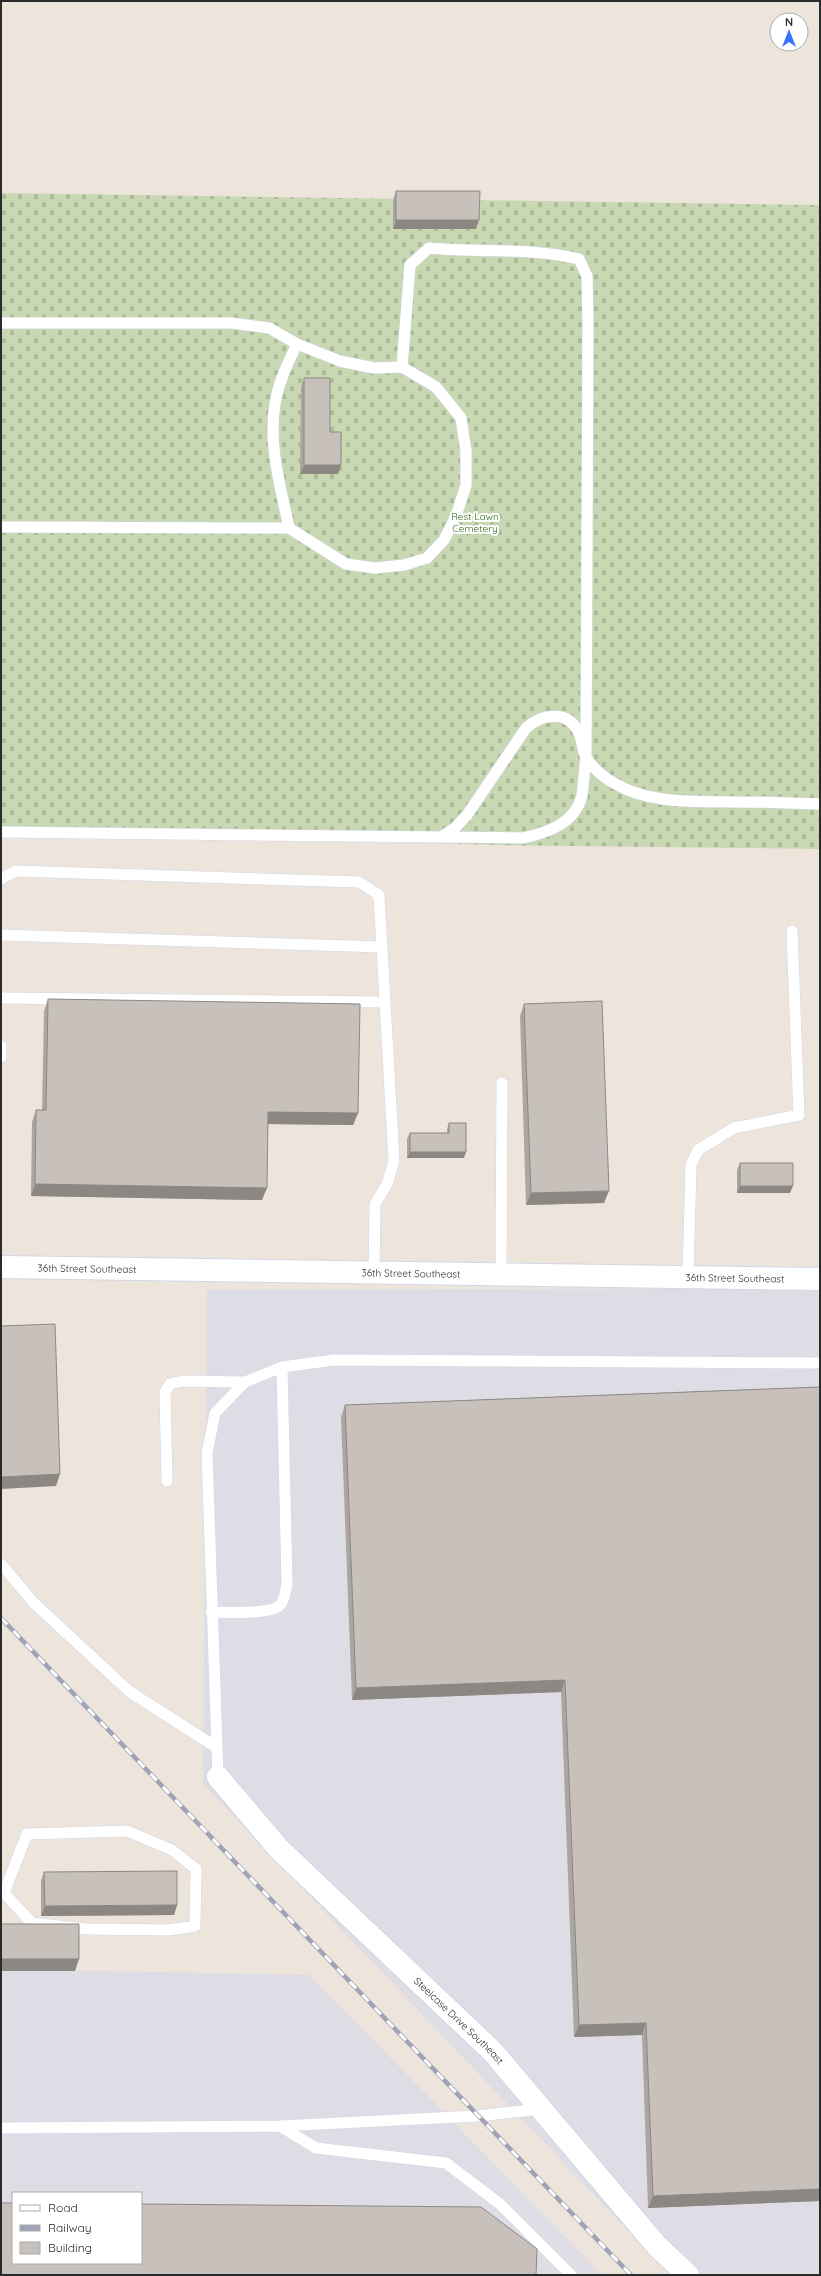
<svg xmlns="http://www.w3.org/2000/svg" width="821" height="2276" font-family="Quicksand,sans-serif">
  <defs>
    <pattern id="cemetery-stones" width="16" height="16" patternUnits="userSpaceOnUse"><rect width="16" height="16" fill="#c8d8b2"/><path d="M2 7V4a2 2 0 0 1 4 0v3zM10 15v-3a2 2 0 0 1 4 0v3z" fill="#acba99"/></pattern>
  </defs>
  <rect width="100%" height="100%" fill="#ede4dc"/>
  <path fill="#dedde5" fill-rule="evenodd" d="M820,1288V2275H670L203,1784L207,1290Z
    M1,1969L310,1975L602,2275H1ZM13,2193H141V2263H13Z"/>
  <path fill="url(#cemetery-stones)" d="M1,193L820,205V849L497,845L1,829Z"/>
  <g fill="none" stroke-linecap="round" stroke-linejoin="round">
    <g stroke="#d1d7e4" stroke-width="12">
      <path id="service" d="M1,323H231L269,328L297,344L340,361L374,368L402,367L436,387L461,418L466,451V485L456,516L444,540L427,558L404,565L375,568L346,564L289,528C281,488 268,446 275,404C278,383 288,363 297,344
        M1,527L289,528
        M1,832L523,838C547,833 576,823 582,795C584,783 584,770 586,758L588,322L587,276L579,259C531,247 478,253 429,248L410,265L402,367
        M441,837L455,828L467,815L526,728C542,714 568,709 579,733C583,741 582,752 587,759C593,768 604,778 614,783C650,805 697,801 738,802C765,802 793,803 820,804
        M1,879L16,871L359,882L379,895L394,1161L387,1184L375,1204L374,1272
        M1,935L382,947
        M1,998L384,1002
        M1,1046V1057
        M501,1273L502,1083
        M688,1276L691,1165L698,1150L734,1128L799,1115L792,931
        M167,1481L165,1392L170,1384L182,1381L245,1382
        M1,1564L34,1603L130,1692L216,1747
        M211,1612C225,1612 271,1615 280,1605C285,1600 285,1591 287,1584L282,1367
        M218,1777L207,1453L215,1413L245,1382L282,1367L334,1360L820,1363
        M127,1831L172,1850L196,1869L195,1926L169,1930L86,1929L40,1924L31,1922L4,1893L27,1834Z
        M280,2126L477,2116L541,2109
        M1,2128L280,2126L316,2148L446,2163L500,2204L571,2275"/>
    </g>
    <g stroke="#d1d7e4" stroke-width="24">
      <g id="minor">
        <path id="s1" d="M218,1777L279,1849L493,2052L657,2246L688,2275"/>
      </g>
    </g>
    <g stroke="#d1d7e4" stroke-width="24">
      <g id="tertiary">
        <path id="s2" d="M1,1267L820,1279"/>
      </g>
    </g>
    <use href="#service" stroke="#fff" stroke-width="11"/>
    <use href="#minor" stroke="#fff" stroke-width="22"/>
    <use href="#tertiary" stroke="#fff" stroke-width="22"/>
    <g stroke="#9ea4b5" stroke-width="4.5">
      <path id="rail" d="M1,1618L631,2275"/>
    </g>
    <use href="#rail" stroke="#fff" stroke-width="3" stroke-dasharray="9" stroke-linecap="butt"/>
  </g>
  <path fill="#aca6a1" d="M396,191L476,229H393V200Z
    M304,378L330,432L338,474H300L301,387Z
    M48,999L358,1113L353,1125L268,1124L262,1200L31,1196L32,1122L36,1110H42L44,1011Z
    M524,1004L604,1203L526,1205L520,1016Z
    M449,1123L464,1158H407V1139L410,1133H447V1129Z
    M740,1163L790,1193H737V1170Z
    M820,1387V2201L648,2208L642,2035L574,2037L561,1692L352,1700L341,1417L345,1405Z
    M44,1872L177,1905L174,1915L41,1916V1881Z"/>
  <path fill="#8c8783" d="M396,220H479L476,229H393Z
    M304,465H341L338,474H300Z
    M268,1112L358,1113L353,1125L264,1124Z
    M410,1152H466L464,1158H407Z
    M35,1184L267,1188L262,1200L31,1196Z
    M740,1186H793L790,1193H737Z
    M609,1191L604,1203L526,1205L531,1193Z
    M60,1474L56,1486L1,1489V1477Z
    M565,1680L561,1692L352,1700L356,1688Z
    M177,1905L174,1915L41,1916L45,1906Z
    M1,1959H79L75,1971H1Z
    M646,2023L642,2035L574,2037L579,2025Z
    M820,2189V2201L648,2208L653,2196Z"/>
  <path fill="#c8c1bb" stroke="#8c8783" d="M396,191H480L479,220H396Z
    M304,378H330V432H341V465H304Z
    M48,999L360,1004L358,1113L268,1112L267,1188L35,1184L36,1110H46Z
    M602,1001L609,1191L531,1193L524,1004Z
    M449,1123H466V1152H410V1133H449Z
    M740,1163H793V1186H740Z
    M55,1324L60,1474L1,1477V1326Z
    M820,1387V2189L653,2196L646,2023L579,2025L565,1680L356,1688L345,1405Z
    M177,1871V1905L45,1906L44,1872Z
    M1,1924H79V1959H1Z
    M1,2203H13V2263H141V2204L481,2207L537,2249L536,2275H1Z"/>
  <g text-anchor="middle" stroke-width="4" stroke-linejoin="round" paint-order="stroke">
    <g font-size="10" fill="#326b17" stroke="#fff">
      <text x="475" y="520">Rest Lawn<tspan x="475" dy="12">Cemetery</tspan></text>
    </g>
    <g font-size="10" fill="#2a2a2a" stroke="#fff">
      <text dy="4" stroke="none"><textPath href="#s2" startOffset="86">36th Street Southeast</textPath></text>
      <text dy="4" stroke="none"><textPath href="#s2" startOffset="410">36th Street Southeast</textPath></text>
      <text dy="4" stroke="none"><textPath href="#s2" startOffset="734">36th Street Southeast</textPath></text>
      <text dy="4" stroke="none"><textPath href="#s1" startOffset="343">Steelcase Drive Southeast</textPath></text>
    </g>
  </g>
  <rect width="821" height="2276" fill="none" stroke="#2a2a2a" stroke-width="4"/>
  <rect x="12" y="2192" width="130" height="72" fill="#ffffff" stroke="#aaaaaa"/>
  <rect x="20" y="2205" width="20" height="6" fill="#ffffff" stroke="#aaaaaa"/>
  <text x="48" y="2212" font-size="12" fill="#2a2a2a">Road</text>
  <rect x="20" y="2225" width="20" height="6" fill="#9ea4b5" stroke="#aaaaaa"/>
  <text x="48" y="2232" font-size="12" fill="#2a2a2a">Railway</text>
  <rect x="20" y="2242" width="20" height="12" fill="#c8c1bb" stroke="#aaaaaa"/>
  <text x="48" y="2252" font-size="12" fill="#2a2a2a">Building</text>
  <g transform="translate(789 32)"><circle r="19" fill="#ffffff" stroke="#aaaaaa"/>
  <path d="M0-3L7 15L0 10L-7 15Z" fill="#3772ff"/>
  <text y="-6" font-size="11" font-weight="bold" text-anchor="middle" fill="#2a2a2a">N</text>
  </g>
</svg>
